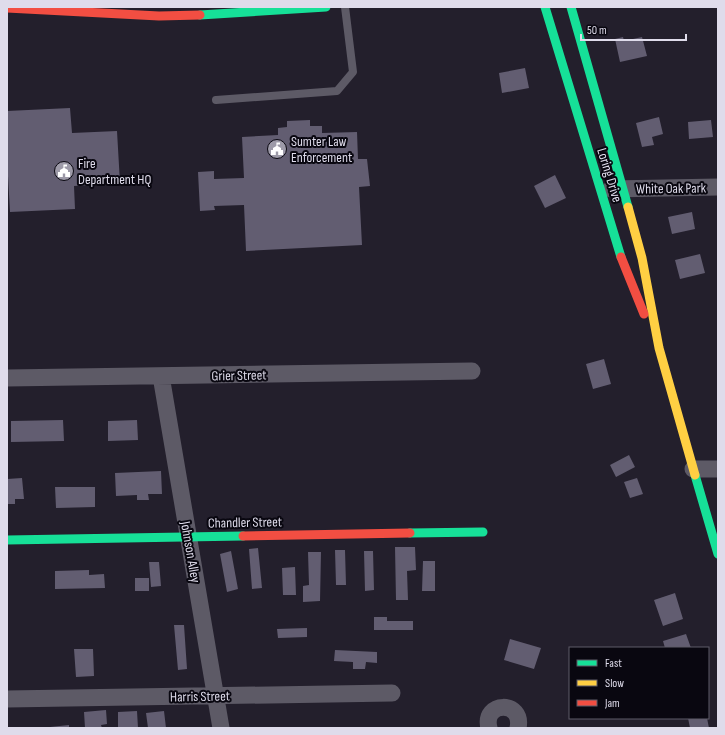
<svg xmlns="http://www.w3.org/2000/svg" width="725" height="735" font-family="'Sofia Sans Condensed',sans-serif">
  <rect width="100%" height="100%" fill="#231f2c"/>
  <path fill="#625d71" d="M623,37L624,41L642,37L647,56L620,62L615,39Z
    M525,68L529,88L502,93L499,73Z
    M70,108L72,133L117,131L120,183L74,186L75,209L10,212L7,158V111Z
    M659,117L663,134L652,137L654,145L642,147L636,123Z
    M310,120V126H322V133L357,132L358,159H367L370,186L359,187L362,245L246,251L244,205L214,206L215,210L200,211L198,172L214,171V179L244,178L242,137L278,135V128L287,127V121Z
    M711,120L713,137L689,139L688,122Z
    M555,175L566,198L545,208L534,186Z
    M692,212L695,229L672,234L668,217Z
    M700,254L705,273L680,279L675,260Z
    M604,359L611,384L593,389L586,364Z
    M63,420L64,441L11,442V421Z
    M137,420L138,440L108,441V421Z
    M629,455L635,467L616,477L610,465Z
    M161,471L162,494H148L149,500H137V495L116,496L115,473Z
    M22,478L24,499H15V504H7V479Z
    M637,478L643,494L630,498L624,482Z
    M55,487H95V507L56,508Z
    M395,547H415L416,570L407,571L408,600H396Z
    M258,548L262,588L252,589L249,549Z
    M335,550H345L346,585H336Z
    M231,551L238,589L227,592L220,554Z
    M364,551H373L374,590L365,591Z
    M308,552H321L320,601L303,602V586L309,585Z
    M423,561H435V591H422Z
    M149,562H159L161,586L151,587Z
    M295,567L296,595H283L282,568Z
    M89,570V575L104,574L105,588L55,589V571Z
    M135,578H149V591H135Z
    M675,593L683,619L663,626L654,600Z
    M374,617H387V621H413V630H374Z
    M174,625H184L187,669L178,670Z
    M307,628V637L278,638L277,629Z
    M686,634L691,648H665L663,641Z
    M510,639L541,648L534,669L504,660Z
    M74,649H93L94,676L76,677Z
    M335,650L377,652V663L366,662L365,669H353V662L334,661Z
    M106,710L107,724L101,725L102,728H85L84,712Z
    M137,711L138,728H118V712Z
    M164,711L166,728H148L146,713Z
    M688,718H707L709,728H690Z
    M69,725V728H50V727Z"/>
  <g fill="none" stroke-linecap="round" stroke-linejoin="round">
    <path stroke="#5d5a66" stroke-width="8" d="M216,100L337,91L353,72L345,7"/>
    <path stroke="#5d5a66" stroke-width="17" d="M611,189L718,187
      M161,376L221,728
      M7,378L472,371
      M693,469H718
      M7,699L392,693
      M489,728C482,701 524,700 518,728"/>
    <path stroke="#16e098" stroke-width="9" d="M545,7L621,257
      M571,7L628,207
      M200,15L326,7
      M695,475L718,554
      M410,533L483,532
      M7,540L243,536"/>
    <path stroke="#ffcf43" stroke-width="9" d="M628,207L642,258L659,348L695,475"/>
    <path stroke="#f24e42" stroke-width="9" d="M7,8L159,16L200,15
      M621,257L644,314
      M243,536L410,533"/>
  </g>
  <defs>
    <g id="civic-disc" transform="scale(1)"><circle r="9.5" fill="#9d9aa8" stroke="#090710"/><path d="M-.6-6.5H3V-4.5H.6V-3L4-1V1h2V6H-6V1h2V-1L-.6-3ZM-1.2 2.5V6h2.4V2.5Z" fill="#fff"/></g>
  </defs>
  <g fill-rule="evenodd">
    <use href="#civic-disc" x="277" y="149"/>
    <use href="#civic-disc" x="64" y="171"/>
  </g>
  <g text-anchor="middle" stroke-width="4" stroke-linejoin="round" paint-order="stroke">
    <g font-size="14" fill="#dfdceb" stroke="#090710" text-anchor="start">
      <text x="291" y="146">Sumter Law<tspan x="291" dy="16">Enforcement</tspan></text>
      <text x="78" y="168">Fire<tspan x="78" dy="16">Department HQ</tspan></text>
    </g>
    <g font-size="14" fill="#dfdceb" stroke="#090710">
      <text transform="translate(610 175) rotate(73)" y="5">Loring Drive</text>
      <text transform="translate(671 188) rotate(-1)" y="5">White Oak Park</text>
      <text transform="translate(239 375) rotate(-1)" y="5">Grier Street</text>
      <text transform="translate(245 522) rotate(-1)" y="5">Chandler Street</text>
      <text transform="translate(191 552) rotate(80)" y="5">Johnson Alley</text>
      <text transform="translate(200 696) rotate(-1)" y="5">Harris Street</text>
    </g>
  </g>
  <rect width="725" height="735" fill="none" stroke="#dfdceb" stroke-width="16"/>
  <rect x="569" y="647" width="140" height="72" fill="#090710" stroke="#5f5c68"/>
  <rect x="577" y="660" width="20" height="6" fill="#16e098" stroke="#5f5c68"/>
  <text x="605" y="667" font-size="12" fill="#dfdceb">Fast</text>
  <rect x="577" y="680" width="20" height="6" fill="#ffcf43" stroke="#5f5c68"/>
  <text x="605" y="687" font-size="12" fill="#dfdceb">Slow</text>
  <rect x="577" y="700" width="20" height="6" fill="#f24e42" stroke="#5f5c68"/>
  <text x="605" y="707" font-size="12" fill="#dfdceb">Jam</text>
  <path d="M581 34v6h105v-6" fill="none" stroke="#dfdceb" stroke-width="2"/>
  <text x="587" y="34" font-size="12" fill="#dfdceb" stroke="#090710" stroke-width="3" paint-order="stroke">50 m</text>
</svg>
